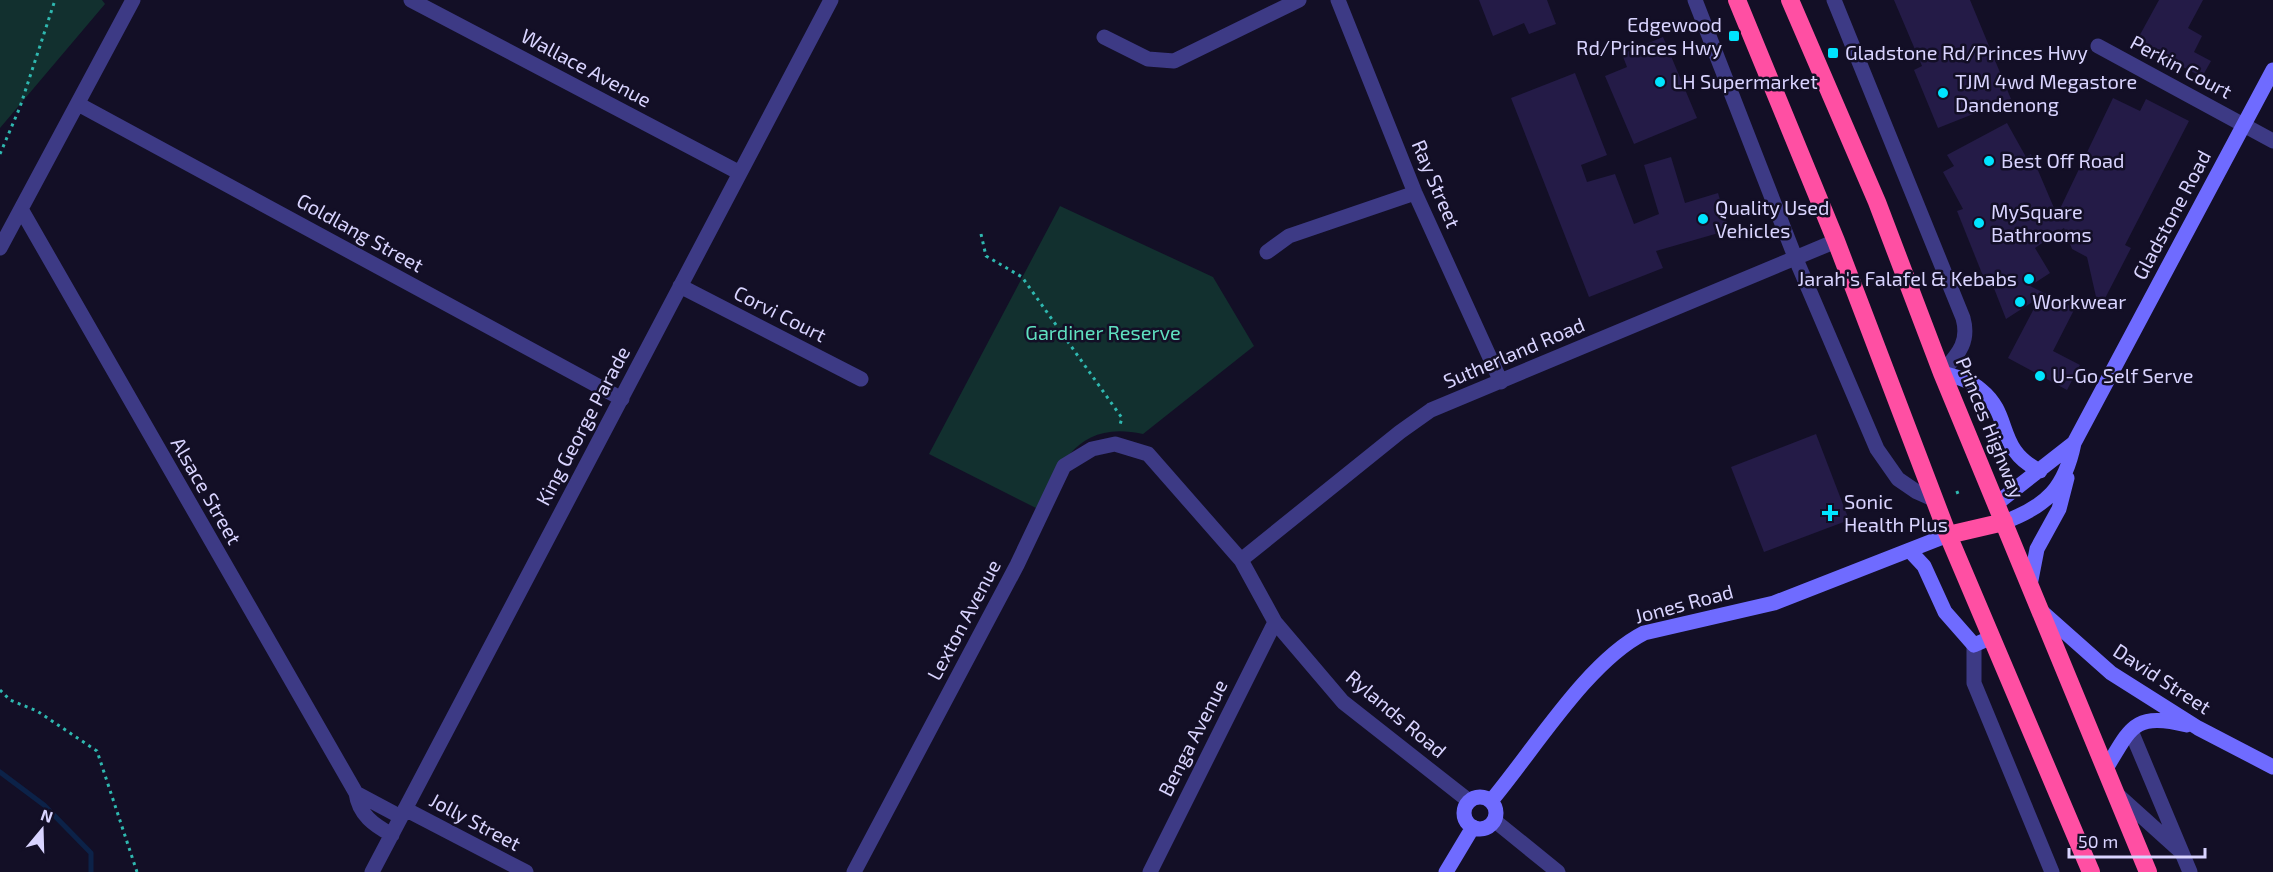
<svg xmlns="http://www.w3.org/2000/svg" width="2273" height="872" font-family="'Exo 2',sans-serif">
  <rect width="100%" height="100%" fill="#130f26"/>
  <path fill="#12302f" d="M0,0H102L105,4L0,128Z
    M1060,206L1213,277L1254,346L1143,434C1080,420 1062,461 1036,508L929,454Z"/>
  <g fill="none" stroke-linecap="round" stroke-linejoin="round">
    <path stroke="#0c2248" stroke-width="5" d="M0,772L44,805L91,853V872"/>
  </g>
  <path fill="#241b47" d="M1479,0H1547L1556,24L1529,34L1524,23L1493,36Z
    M1894,0H1970L2011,99L1938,128L1914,70L1922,66Z
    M2159,0H2203L2188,28L2202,36L2194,52L2211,61L2202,77L2136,42Z
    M1663,37L1697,118L1634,144L1605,76L1627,67L1622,54Z
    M1575,73L1607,155L1581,165L1587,182L1615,174L1634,224L1659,214L1644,165L1671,157L1685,203L1718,193L1729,230L1656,251L1663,268L1589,297L1511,98Z
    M2113,98L2140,111L2146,99L2189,121L2125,245L2131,248L2099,310L2087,257L2072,249L2064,228L2035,248L2050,273L2030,286L2075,308L2053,351L2080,365L2067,390L2008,358L2040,297L2006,319L1990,278L1985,281L1957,211L1963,209L1943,172L1954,166L1947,155L2007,123L2026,157L2031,154L2057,215Z
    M1816,434L1849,520L1764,552L1731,467Z"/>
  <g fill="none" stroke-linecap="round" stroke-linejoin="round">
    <path stroke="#2fb8b0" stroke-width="3" stroke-dasharray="3 4.5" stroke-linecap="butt" d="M0,154L20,107L55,0
      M981,234L986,256L1022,277L1122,418L1119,428
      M1956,493L1961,491
      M0,690L10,700L37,711L97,751L137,872"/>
    <path stroke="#3d3a85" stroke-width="15" d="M411,0L740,173
      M1338,0L1415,193L1501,382
      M1695,0L1795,257L1877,449L1898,479L1917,492L1935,500
      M1834,0L1963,318C1970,343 1957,355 1942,373
      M1104,37L1148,59L1174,61L1299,0
      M2098,46L2273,141
      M78,104L622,399
      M21,209L356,793C359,815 374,825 392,835
      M0,248L133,0
      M1267,252L1289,236L1415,193
      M680,286L861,379
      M1241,560L1400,432L1431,410L1836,241
      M1974,645V683L2052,872
      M2131,731L2190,872
      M356,793L401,817
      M2119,796L2179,850
      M405,809L526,872
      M1495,821L1558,872
      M372,872L831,0
      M854,872L1017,565L1064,466L1092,449L1115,444L1148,454L1241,560L1275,622L1343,702L1469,801
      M1150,872L1275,622"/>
    <path stroke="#6f6bff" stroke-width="15" d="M1942,373C1956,377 1970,380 1981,390C2013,416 1995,449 2040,471
      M1996,504L2074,443
      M2004,522C2047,506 2065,488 2074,443L2273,70
      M1910,551L1924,566L1945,612L1974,645L1990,638
      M2030,585L2037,549L2059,509L2067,478
      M2040,610L2111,673L2198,728L2273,767
      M2107,767C2132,725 2135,713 2187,725
      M1464 813a16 16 0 1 1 32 0a16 16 0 1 1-32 0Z
      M1491,801C1534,750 1587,662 1644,633L1774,603L1948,535
      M1446,872L1473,827"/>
    <path stroke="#ff4fa3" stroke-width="18" d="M1737,0L1836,241L1948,535L2091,872
      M1790,0L1877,202L1942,373L2148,872
      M1948,535L2004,522"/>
  </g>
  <g fill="#00e5ff" stroke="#130f26" stroke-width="2">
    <rect x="1728" y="30" width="12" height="12" rx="3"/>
    <rect x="1827" y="47" width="12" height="12" rx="3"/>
    <circle cx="1660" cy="82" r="6"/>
    <circle cx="1943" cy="93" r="6"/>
    <circle cx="1989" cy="161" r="6"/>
    <circle cx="1703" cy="219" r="6"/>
    <circle cx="1979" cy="223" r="6"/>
    <circle cx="2029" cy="279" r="6"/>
    <circle cx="2020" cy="302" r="6"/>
    <circle cx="2040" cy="376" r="6"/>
    <path d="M1827 504h6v6h6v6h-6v6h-6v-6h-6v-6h6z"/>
  </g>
  <g text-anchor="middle" stroke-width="5" stroke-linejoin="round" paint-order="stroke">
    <g font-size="20" fill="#d9d4ff" stroke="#130f26" text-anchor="start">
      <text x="1722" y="32" text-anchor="end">Edgewood<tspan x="1722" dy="23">Rd/Princes Hwy</tspan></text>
      <text x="1845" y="60">Gladstone Rd/Princes Hwy</text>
      <text x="1672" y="89">LH Supermarket</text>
      <text x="1955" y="89">TJM 4wd Megastore<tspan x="1955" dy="23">Dandenong</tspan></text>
      <text x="2001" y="168">Best Off Road</text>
      <text x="1715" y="215">Quality Used<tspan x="1715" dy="23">Vehicles</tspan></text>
      <text x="1991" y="219">MySquare<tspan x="1991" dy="23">Bathrooms</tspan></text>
      <text x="2017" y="286" text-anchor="end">Jarah's Falafel &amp; Kebabs</text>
      <text x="2032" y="309">Workwear</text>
      <text x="2052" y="383">U-Go Self Serve</text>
      <text x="1844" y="509">Sonic<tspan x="1844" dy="23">Health Plus</tspan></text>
    </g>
    <g font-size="20" fill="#d9d4ff" stroke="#130f26">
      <text transform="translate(2181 67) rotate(28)" y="7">Perkin Court</text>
      <text transform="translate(586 68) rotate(28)" y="7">Wallace Avenue</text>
      <text transform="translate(1436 184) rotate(67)" y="7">Ray Street</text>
      <text transform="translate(2172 215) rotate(-62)" y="7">Gladstone Road</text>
      <text transform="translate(360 233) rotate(29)" y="7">Goldlang Street</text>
      <text transform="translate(780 314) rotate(27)" y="7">Corvi Court</text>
      <text transform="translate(1514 353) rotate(-23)" y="7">Sutherland Road</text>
      <text transform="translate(583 426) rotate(-62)" y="7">King George Parade</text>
      <text transform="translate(1990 428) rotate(68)" y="7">Princes Highway</text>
      <text transform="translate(206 491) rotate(60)" y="7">Alsace Street</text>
      <text transform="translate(1684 604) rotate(-15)" y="7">Jones Road</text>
      <text transform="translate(964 620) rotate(-62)" y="7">Lexton Avenue</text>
      <text transform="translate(2162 679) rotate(33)" y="7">David Street</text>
      <text transform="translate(1396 714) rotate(40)" y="7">Rylands Road</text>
      <text transform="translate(1193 738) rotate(-63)" y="7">Benga Avenue</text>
      <text transform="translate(475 822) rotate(28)" y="7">Jolly Street</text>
    </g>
    <g font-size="20" fill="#5fe0c0" stroke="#130f26">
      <text x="1103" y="340">Gardiner Reserve</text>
    </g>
  </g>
  <g transform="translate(42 830) rotate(19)" stroke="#130f26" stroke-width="4.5" paint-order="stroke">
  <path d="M0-4.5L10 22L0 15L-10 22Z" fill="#d9d4ff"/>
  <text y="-9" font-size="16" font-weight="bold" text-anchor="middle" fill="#d9d4ff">N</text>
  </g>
  <path d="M2069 848v9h136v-9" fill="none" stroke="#d9d4ff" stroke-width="3"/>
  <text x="2078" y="848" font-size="18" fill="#d9d4ff" stroke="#130f26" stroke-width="4.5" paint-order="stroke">50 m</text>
</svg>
